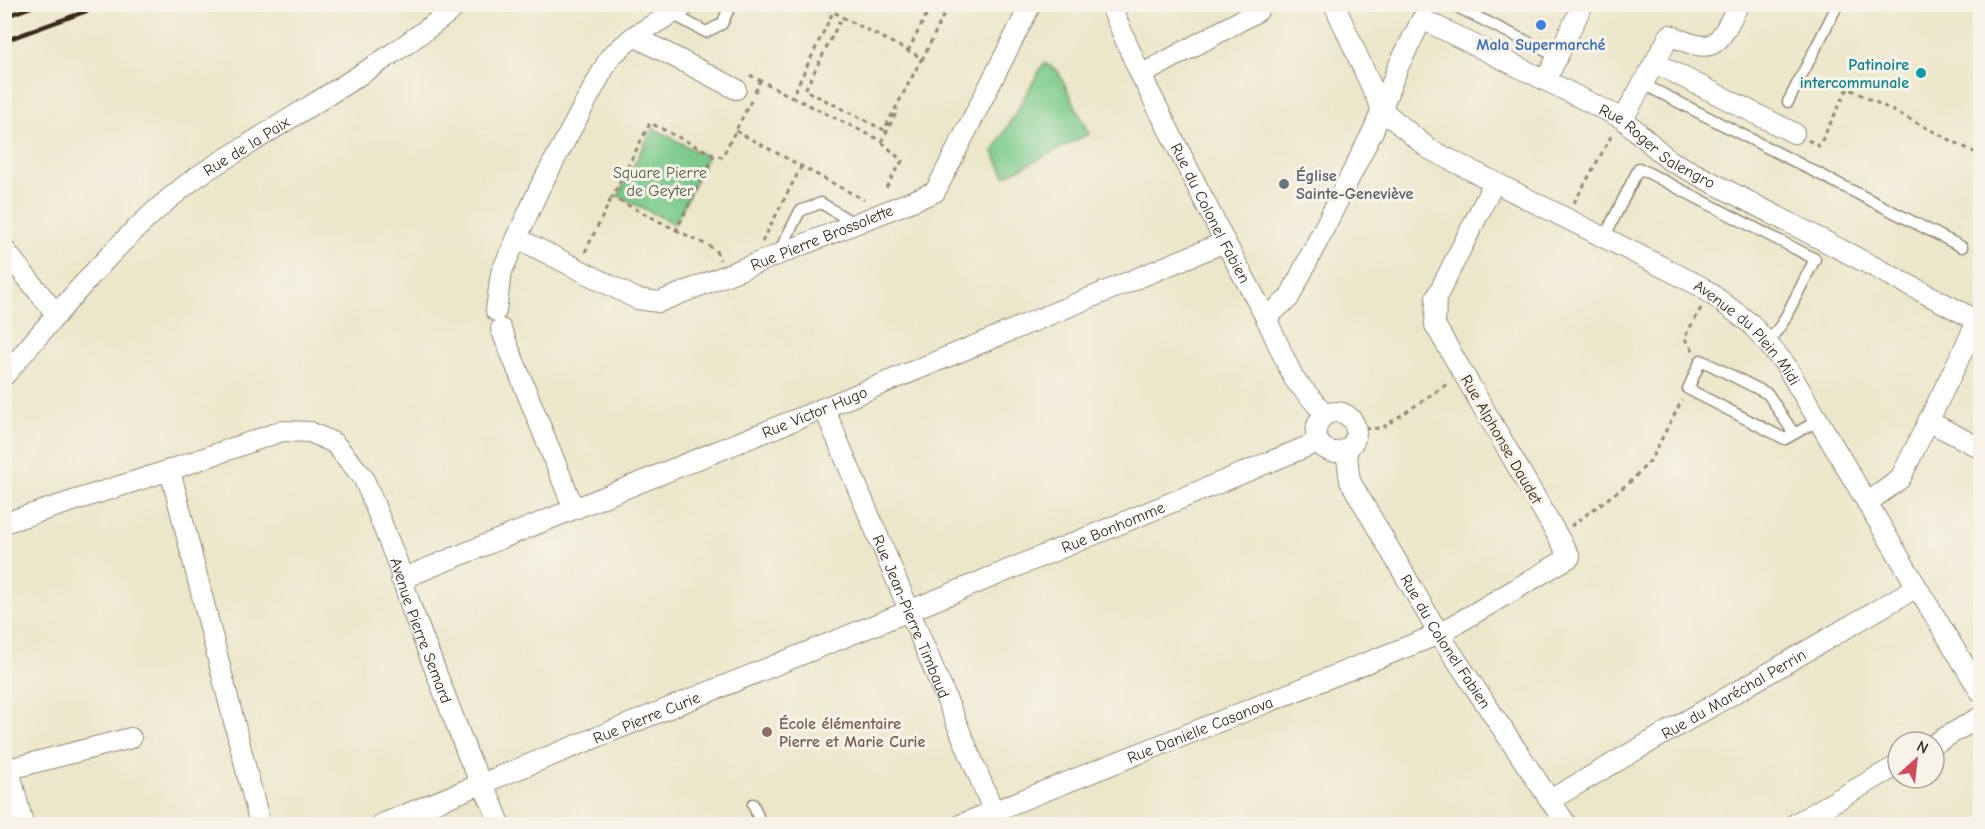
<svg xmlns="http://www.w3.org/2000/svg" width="1985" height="829" font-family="'Comic Neue',sans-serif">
  <rect width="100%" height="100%" fill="#f7f3e8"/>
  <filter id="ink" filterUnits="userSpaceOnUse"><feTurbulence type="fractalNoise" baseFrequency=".0167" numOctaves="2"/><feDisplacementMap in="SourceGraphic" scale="12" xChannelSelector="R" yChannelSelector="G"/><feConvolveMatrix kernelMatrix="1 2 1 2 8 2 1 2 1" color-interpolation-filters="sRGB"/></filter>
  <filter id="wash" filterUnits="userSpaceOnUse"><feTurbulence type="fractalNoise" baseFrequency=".008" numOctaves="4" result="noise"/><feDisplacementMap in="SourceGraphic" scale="24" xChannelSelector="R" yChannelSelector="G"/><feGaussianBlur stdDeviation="1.35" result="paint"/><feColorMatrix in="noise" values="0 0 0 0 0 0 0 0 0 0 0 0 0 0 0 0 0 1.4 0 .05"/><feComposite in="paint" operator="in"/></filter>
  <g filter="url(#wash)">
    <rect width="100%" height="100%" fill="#ece6ca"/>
    <path fill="#7bca8b" stroke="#5b7a54" stroke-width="1.5" d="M1044,63L1058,71L1089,134L1005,176L993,152Z
      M653,128L707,157L675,224L618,196Z"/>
  </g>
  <g filter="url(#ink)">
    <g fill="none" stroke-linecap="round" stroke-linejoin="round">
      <g stroke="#948874" stroke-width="13">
        <path id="service" d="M1451,4L1558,57
          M672,14L706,32L722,24L731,4
          M1643,84L1962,247
          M1788,102L1838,4
          M1604,238L1639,168L1815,259L1783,322L1768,343
          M779,252L800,211L821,203L855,224
          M1794,434L1768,394L1701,360L1688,389L1785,439L1819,420
          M753,804L761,824"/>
      </g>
      <g stroke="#948874" stroke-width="22">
        <g id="minor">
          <path id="s1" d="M1110,4L1137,67L1225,242L1266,318L1294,379L1325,414"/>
          <path id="s2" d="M1334,4L1382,110L1429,149L1702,287L1751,324L1785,364L1917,587L1980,691"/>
          <path d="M634,36L736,89"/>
          <path d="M1655,63L1794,133"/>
          <path d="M1141,75L1258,11"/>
          <path d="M1546,80L1583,4"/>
          <path d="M1623,119L1670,35C1717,57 1717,45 1739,4"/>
          <path id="s3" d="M517,238L637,299L659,302L935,192L1031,4"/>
          <path d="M4,249L57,315"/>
          <path d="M496,311L501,273L539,189L610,57L634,36L688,4"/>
          <path id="s4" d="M1266,318L1289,298L1374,129L1398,67L1422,19L1623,119L1669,160L1978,321"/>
          <path d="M501,329L574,509"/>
          <path id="s5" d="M4,376C61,310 117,239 186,185C206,169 229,157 251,143C321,98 394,58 459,4"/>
          <path id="s6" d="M824,408L999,824"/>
          <circle cx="1336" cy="432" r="20"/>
          <path d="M1928,421L1980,448"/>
          <path id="s7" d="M1346,449L1350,481L1439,634L1566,824"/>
          <path d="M170,470L260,824"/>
          <path d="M1867,503L1900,479L1980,316"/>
          <path id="s8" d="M4,523L170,470L282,431L310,432L334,443L363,477L371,496L397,562L411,607L469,758L493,806L500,824"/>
          <path id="s9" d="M401,579L824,408L1225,242"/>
          <path d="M1934,744L1980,717"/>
          <path d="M4,765L9,769L23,824"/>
          <path d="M9,769L131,738"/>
          <path id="s10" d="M1550,800L1917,587"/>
          <path id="s11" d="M382,824L909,611L1318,442"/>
          <path id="s12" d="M962,824L1439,634L1570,557L1435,325L1436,298L1494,183"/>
          <path d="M1795,824L1898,765"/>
        </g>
      </g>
      <path stroke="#948874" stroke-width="3" stroke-dasharray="4.5 4.5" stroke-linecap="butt" d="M819,4L841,16
        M842,17L922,58L884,130L805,90Z
        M908,51L932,4
        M922,60L949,4
        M750,75L792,97L833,12
        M755,92L760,81
        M792,97L882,141L898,109
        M736,131L864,200
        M1808,140L1819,146L1848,88L1980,155
        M882,142L902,161L884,191
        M714,155L676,230L612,197L650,123L714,155L722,157L751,101
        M1574,203L1613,133
        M676,230L715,249L720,260
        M762,242L801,167
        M585,252L612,197
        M1693,350L1684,338L1701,308
        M1356,429L1382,428L1449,383
        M1571,526L1629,483L1650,461L1682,400"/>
      <use href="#service" stroke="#fff" stroke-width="10"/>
      <use href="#minor" stroke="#fff" stroke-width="20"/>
      <path stroke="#3b2a1e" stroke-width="4.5" d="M4,17L39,4
        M4,41L106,4"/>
    </g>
  </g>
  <circle fill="#3f7fe0" stroke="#f7f3e8" stroke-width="2" cx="1541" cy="25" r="6"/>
  <circle fill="#0f9aa8" stroke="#f7f3e8" stroke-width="2" cx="1921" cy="73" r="6"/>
  <circle fill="#6b7280" stroke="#f7f3e8" stroke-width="2" cx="1284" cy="184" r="6"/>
  <circle fill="#8d6e63" stroke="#f7f3e8" stroke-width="2" cx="767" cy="732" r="6"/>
  <g text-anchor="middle" stroke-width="6" stroke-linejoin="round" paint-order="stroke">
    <g font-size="16" font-weight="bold" fill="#366cbe" stroke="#f7f3e8">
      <text x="1541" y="50">Mala Supermarché</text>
    </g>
    <g font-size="16" font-weight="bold" fill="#0d838f" stroke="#f7f3e8" text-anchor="end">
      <text x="1909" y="70">Patinoire<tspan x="1909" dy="18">intercommunale</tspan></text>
    </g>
    <g font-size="16" fill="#3b2a1e" stroke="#f7f3e8">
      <text dy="6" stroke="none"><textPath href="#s4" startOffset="608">Rue Roger Salengro</textPath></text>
      <text dy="6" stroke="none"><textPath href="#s5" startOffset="336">Rue de la Paix</textPath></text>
      <text dy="6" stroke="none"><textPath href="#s1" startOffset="232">Rue du Colonel Fabien</textPath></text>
      <text dy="6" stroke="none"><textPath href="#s3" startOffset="332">Rue Pierre Brossolette</textPath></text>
      <text dy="6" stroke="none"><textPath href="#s2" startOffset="548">Avenue du Plein Midi</textPath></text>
      <text dy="6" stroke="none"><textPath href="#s9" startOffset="446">Rue Victor Hugo</textPath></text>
      <text transform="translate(1502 439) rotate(60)" y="6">Rue Alphonse Daudet</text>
      <text dy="6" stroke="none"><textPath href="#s11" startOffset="789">Rue Bonhomme</textPath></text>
      <text dy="6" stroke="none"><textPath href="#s6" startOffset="226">Rue Jean-Pierre Timbaud</textPath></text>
      <text dy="6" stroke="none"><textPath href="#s8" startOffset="556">Avenue Pierre Semard</textPath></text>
      <text dy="6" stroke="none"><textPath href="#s7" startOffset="219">Rue du Colonel Fabien</textPath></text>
      <text dy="6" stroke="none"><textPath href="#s10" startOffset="212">Rue du Maréchal Perrin</textPath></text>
      <text dy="6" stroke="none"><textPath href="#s11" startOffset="285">Rue Pierre Curie</textPath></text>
      <text dy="6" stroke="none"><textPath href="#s12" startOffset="256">Rue Danielle Casanova</textPath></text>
    </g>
    <g font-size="16" fill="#4e5a3f" stroke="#f7f3e8">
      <text x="660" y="178">Square Pierre<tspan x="660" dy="18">de Geyter</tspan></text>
    </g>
    <g font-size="16" font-weight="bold" fill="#5b616d" stroke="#f7f3e8" text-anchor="start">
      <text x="1296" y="181">Église<tspan x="1296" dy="18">Sainte-Geneviève</tspan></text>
    </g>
    <g font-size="16" font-weight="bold" fill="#785e54" stroke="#f7f3e8" text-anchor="start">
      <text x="779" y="729">École élémentaire<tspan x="779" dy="18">Pierre et Marie Curie</tspan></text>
    </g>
  </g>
  <rect width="1985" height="829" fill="none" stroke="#f7f3e8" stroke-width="24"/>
  <g transform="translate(1916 760) rotate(27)"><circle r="28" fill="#f7f3e8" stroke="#aca397" stroke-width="1.5"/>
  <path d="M0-4.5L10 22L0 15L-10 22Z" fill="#d1495b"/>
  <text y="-9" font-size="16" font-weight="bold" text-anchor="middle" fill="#3b2a1e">N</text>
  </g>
</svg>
